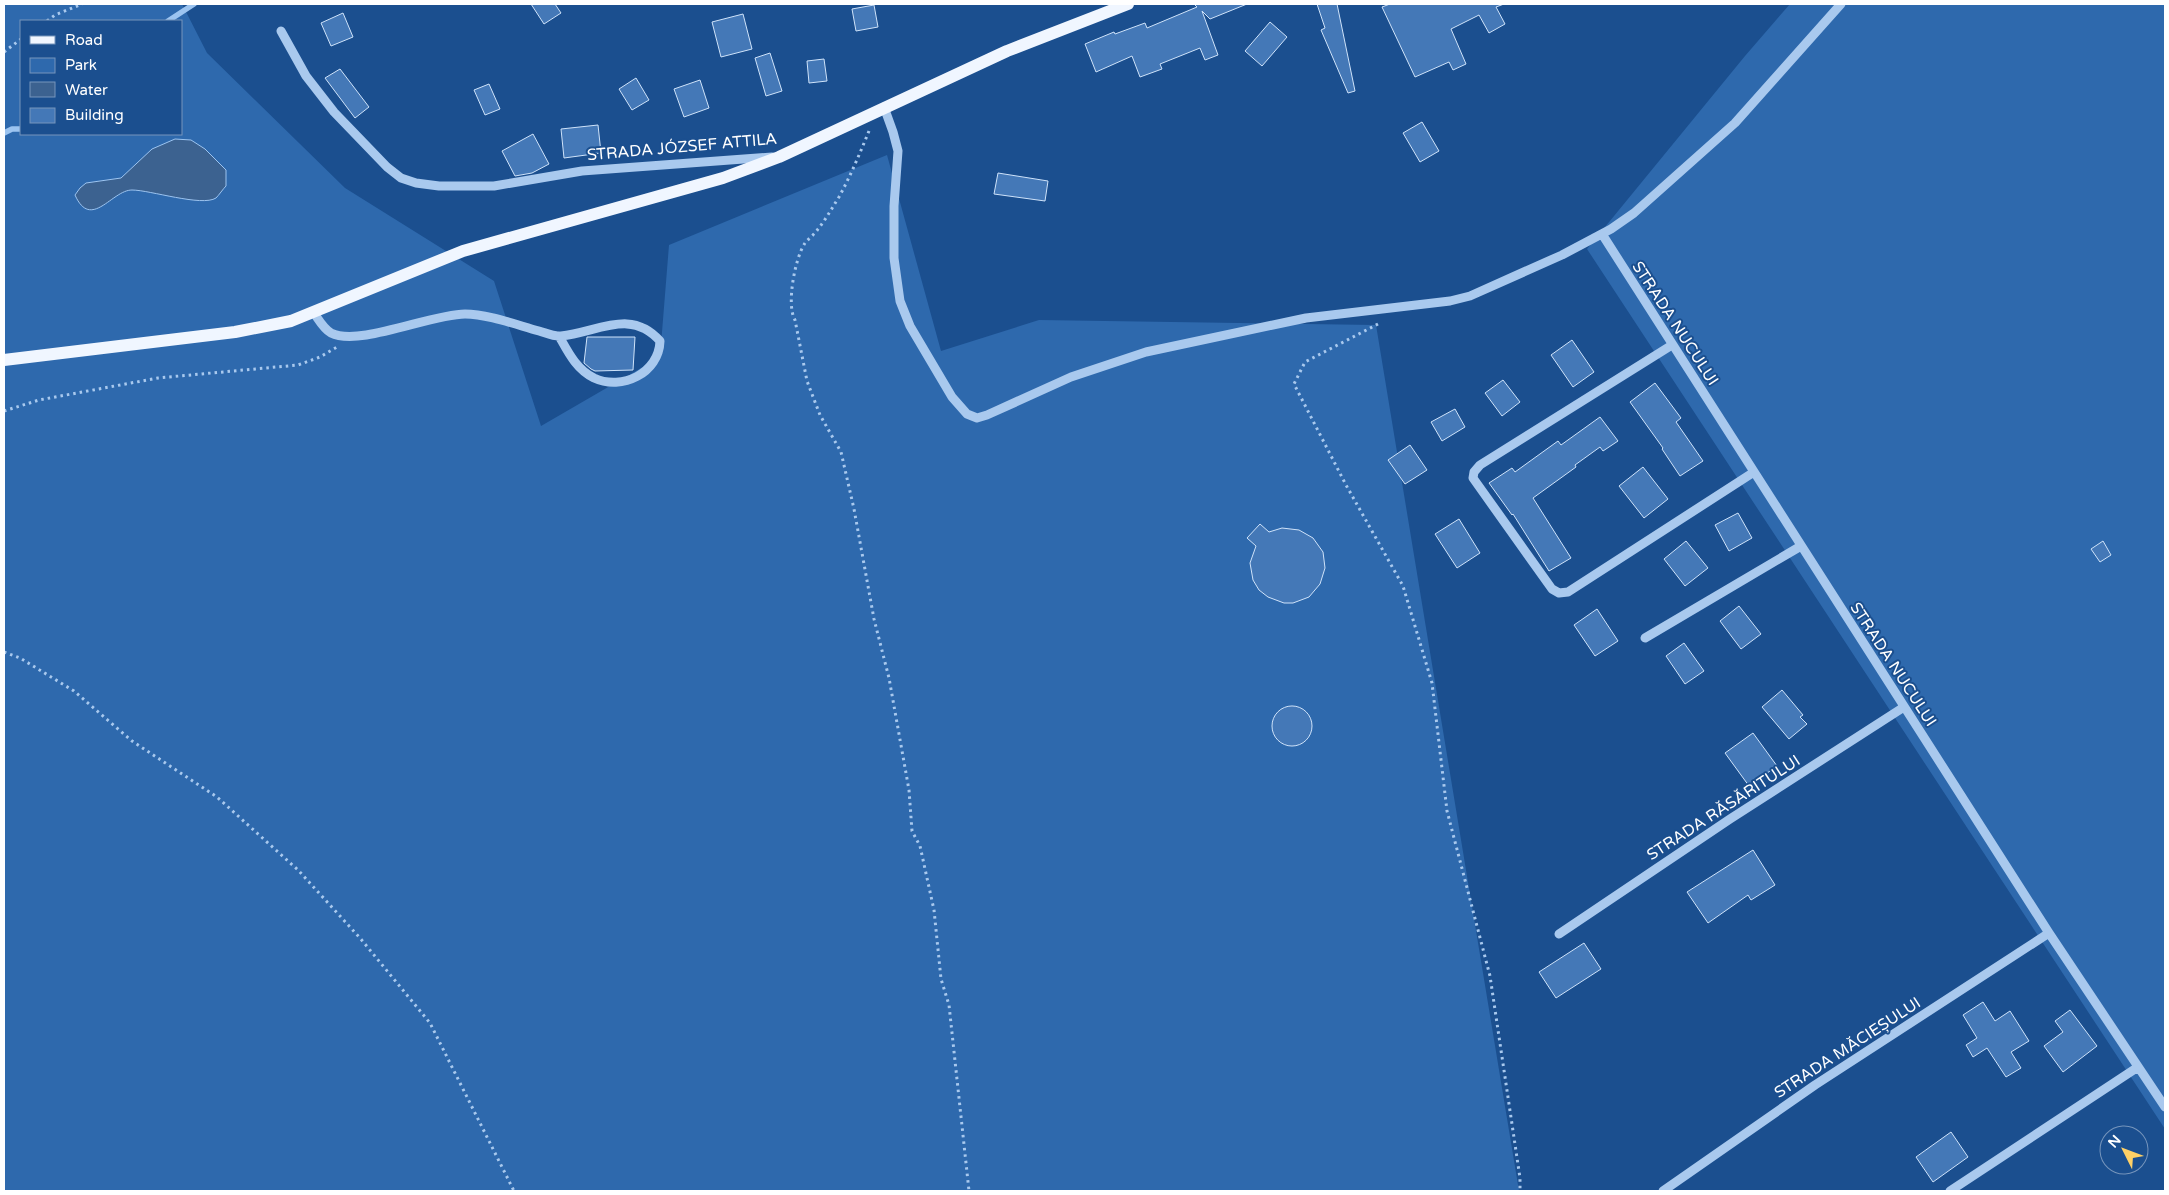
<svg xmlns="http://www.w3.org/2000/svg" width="2169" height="1195" font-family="'Varela Round',sans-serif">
  <rect width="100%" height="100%" fill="#1b4f8f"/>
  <path fill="#2e69ad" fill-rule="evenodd" d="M4,4H182L207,53L345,188L494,281L541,426L660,357L669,245L887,155L941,351L1039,320L1376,325L1519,1191H4ZM21,21H181V134H21Z
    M1790,4H2165V1129L1587,249L1745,56Z"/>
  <path fill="#3c6290" stroke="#9cc4f0" d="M175,139L191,140L205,149L226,170V186C223,189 219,195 216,198C202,207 150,190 132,190C112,190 91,231 75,195L80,188L86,183L121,178L152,149Z"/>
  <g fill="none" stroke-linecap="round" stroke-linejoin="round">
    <path stroke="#9cc4f0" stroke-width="5.5" d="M168,21L194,4
      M4,133L12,129H21"/>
  </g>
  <path fill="#4478b7" stroke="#cfe3fa" d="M531,4H555L561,13L544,24Z
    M1194,4H1247L1210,19L1202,11L1218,55L1205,60L1200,48L1160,64L1162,69L1140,77L1132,56L1096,72L1085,44L1114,32L1115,34L1145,23L1147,28L1197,7Z
    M1317,4H1337L1355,91L1348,93L1321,30L1325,28Z
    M1390,4H1504L1496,7L1505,24L1489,33L1479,15L1451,29L1466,64L1453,70L1449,62L1415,77L1382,7Z
    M874,5L878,27L856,31L852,9Z
    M343,13L353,37L331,46L321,23Z
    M743,14L752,49L721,57L712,22Z
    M1270,22L1287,37L1262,66L1245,51Z
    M770,53L782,91L766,96L755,58Z
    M824,59L827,81L809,83L807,61Z
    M340,69L369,107L355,118L325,78Z
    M636,78L649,100L632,110L619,89Z
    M700,80L709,108L684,117L674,89Z
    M489,84L500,109L485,115L474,90Z
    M1422,122L1439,151L1420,162L1403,133Z
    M598,125L601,153L564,158L561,129Z
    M533,134L549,164L532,173L515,176L502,151Z
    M998,173L1048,181L1045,201L994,194Z
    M587,337H635L633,370L595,371L591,369L584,363Z
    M1572,340L1594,372L1573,387L1551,355Z
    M1503,380L1520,402L1502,416L1485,393Z
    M1655,383L1681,418L1676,422L1703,461L1680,476L1662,449L1663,448L1630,402Z
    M1455,409L1465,427L1442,441L1431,422Z
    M1600,417L1618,441L1603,451L1600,447L1575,465L1576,467L1533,498L1571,558L1549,571L1513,514L1512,515L1489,483L1512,468L1515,472L1558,441L1561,445Z
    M1410,445L1427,470L1405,484L1388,460Z
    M1643,467L1668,499L1644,518L1619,486Z
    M1738,513L1752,538L1729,551L1715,525Z
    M1459,519L1480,553L1457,568L1435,534Z
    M1260,524L1269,532L1282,528L1299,530L1313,538L1323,552L1325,568L1320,584L1309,597L1293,603H1284L1268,597L1259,590L1253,580L1250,563L1256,546L1247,538Z
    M1686,541L1708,568L1685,586L1664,559Z
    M2103,541L2111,555L2100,562L2091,549Z
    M1739,606L1761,634L1741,649L1720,621Z
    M1597,609L1618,641L1595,656L1574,625Z
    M1684,643L1704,671L1685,684L1666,656Z
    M1782,690L1803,715L1800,717L1807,724L1789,739L1762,707Z
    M1272 726a20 20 0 1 1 40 0a20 20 0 1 1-40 0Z
    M1753,733L1777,766L1749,786L1725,753Z
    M1753,850L1775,885L1751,900L1748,895L1708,923L1687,892Z
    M1584,943L1601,969L1556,998L1539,972Z
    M1983,1002L1995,1021L2010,1011L2029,1041L2011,1052L2021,1068L2006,1077L1987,1048L1973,1057L1966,1045L1977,1038L1963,1015Z
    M2070,1010L2097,1046L2063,1072L2044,1046L2063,1032L2055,1021Z
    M1951,1132L1968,1157L1933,1182L1916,1157Z"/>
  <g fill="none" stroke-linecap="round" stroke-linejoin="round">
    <path stroke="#a9c9ee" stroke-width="3" stroke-dasharray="2.5 4" stroke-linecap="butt" d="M47,21L55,15L82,4
      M4,52L21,39
      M869,131C860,153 851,175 839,197C832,208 826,219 818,229C815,234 809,238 805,243C795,258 786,305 795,320L807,381L820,415L841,452L854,509L874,619L889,678L909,790L912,831L920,846L934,910L941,979L949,1005L969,1191
      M1378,324L1305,362L1294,384L1346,485L1403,586L1432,683L1447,811L1490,976L1520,1178V1191
      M4,411L39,400L158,378L298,365L320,357L337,347
      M4,652L20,658L74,691L132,741L217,797L298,870L360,938L430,1023L514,1191"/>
    <path stroke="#a9c9ee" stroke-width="9" d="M281,31L306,76L334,112L387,167L401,178L416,183L439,186H494L582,171L772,157
      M884,107L893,132L898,151L894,206V258L900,301L910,326L952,397L967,414L977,418L987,415L1071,377L1146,352L1306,318L1450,301L1470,296L1562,255L1611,229L1634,213L1735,123L1841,4
      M1602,234L2049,933L2165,1107
      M314,313C319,320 323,328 331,333C359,347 431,314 465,314C487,314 517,325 539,331C546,333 554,337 561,336C598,332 631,308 660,341C659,373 622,391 594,378C576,369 568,352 559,336
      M1672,345L1480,465L1474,472L1473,478L1552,589L1559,593L1568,592L1754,472
      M1645,638L1801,546
      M1559,934L1730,819L1904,707
      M1663,1191L1815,1085L2049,933
      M1950,1191L2138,1067"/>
    <path stroke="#f0f6ff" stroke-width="12" d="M4,360L235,332L291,321L463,251L723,178L779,157L1007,51L1128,4"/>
  </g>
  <g text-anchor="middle" stroke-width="4" stroke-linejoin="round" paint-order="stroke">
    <g font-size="16" fill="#fff" stroke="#1b4f8f">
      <text transform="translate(682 146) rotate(-5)" y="6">STRADA JÓZSEF ATTILA</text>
      <text transform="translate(1676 323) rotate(57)" y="6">STRADA NUCULUI</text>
      <text transform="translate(1894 664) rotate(57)" y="6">STRADA NUCULUI</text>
      <text transform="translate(1723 807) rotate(-33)" y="6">STRADA RĂSĂRITULUI</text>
      <text transform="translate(1847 1047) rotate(-33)" y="6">STRADA MĂCIEȘULUI</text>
    </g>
  </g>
  <rect width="2169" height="1195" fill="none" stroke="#ffffff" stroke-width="10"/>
  <rect x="20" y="20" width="162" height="115" fill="#1b4f8f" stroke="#7695bc"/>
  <rect x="30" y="36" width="25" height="8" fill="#f0f6ff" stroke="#7695bc"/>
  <text x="65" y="45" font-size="15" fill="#ffffff">Road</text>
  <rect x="30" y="58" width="25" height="15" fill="#2e69ad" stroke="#7695bc"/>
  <text x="65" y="70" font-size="15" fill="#ffffff">Park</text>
  <rect x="30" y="82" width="25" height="15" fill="#3c6290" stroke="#7695bc"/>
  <text x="65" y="95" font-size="15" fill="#ffffff">Water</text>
  <rect x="30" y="108" width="25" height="15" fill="#4478b7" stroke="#7695bc"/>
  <text x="65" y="120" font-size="15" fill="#ffffff">Building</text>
  <g transform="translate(2124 1150) rotate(312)"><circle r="24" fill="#1b4f8f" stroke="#7695bc"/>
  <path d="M0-4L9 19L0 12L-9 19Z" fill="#ffd166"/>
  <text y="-8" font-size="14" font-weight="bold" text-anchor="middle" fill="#ffffff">N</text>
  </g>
</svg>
